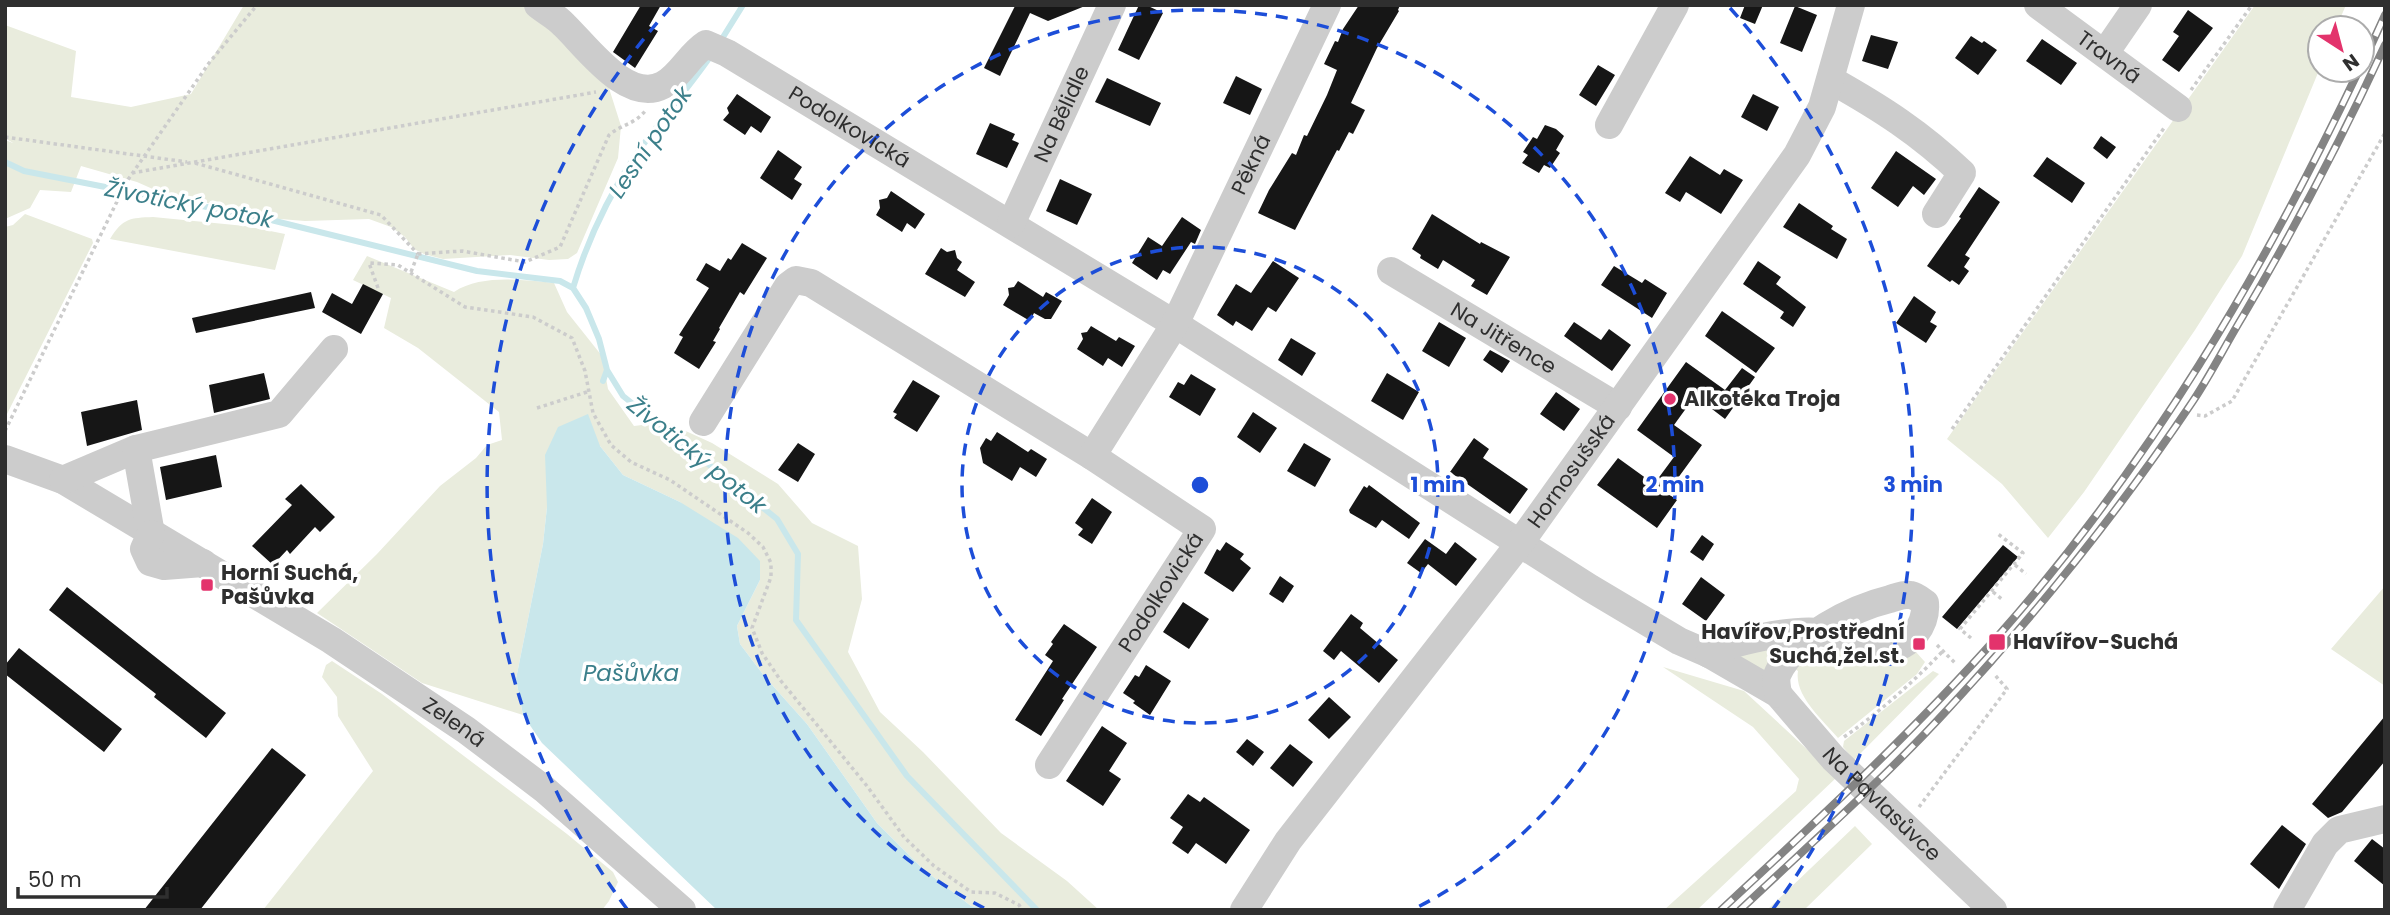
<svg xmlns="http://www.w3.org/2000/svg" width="2390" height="915" font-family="Poppins,sans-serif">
  <rect width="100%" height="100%" fill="#fff"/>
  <path fill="#e9ecdd" d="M244,5H524L550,24L608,85L621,126L618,158L577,253L568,259L549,260L510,255L443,259L424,254L414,249L405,237L391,227L369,219L305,221L268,218L155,190L137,182L81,166L71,192L40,190L30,208L5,219V140L13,143L5,138V25L76,51L71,97L131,107L191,94Z
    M2255,5H2346L2336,28H2320V68L2242,256L2195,330L2084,492L2048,538L2002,484L1947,439Z
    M25,214L92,239L93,243L5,418V227L13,225Z
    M153,217L245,226L285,234L275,270L110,239C123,218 130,218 153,217Z
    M367,256L454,292C481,274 523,280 554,283L567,312L602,356L608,389L634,426L666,422L712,443L778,484L812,523L858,546L862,599L848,652L880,712L923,752L1001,833L1067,881L1099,910H993L971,906L923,869L877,823L807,724L765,677L740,644L737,626L760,580L680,502L623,475L600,446L547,507L543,544L516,679L523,715L422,683L317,613L377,554L440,486L476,458L487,445L502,440L499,412L418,348L384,328L391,298L353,280Z
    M2385,586V686L2331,649Z
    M1777,647L1779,650L1764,672L1734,655Z
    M1822,649L1882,655L1916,652L1925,662L1917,674L1838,738C1823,720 1794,696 1798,671L1795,669L1809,651Z
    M332,661L382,694L567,834L613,872L618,882L609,901L602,910H263L373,771L338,716L337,697L322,677L326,665Z
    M1663,667L1744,691L1837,777L1697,910H1664L1796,791L1799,779L1753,727Z
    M1933,671L1939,674L1854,760L1843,747L1844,741Z
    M1855,826L1872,844L1804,910H1767Z"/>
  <path fill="#c9e7eb" d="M588,414L600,446L623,475L680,502L738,538L760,561V580L737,626L740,644L765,677L807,724L877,823L923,869L971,906L993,910H717L542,743L523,715L516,679L543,544L547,507L545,455L558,427Z"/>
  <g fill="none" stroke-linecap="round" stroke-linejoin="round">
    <path stroke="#c9e7eb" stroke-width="6" d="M720,42L743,5
      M5,162L24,171L263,218L477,271L560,281L573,288L586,308L599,339L607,370L623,396L777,519L798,554L796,620L907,776L1037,910
      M573,288C587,241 608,197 635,156C659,122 686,91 710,57
      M603,381L607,370"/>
  </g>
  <path fill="#161616" d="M641,5H661L649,26L658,31L635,68L613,52Z
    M1013,5H1085V6L1048,21L1030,13L1000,76L984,68L1015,6Z
    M1139,5H1146L1163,13L1139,60L1118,50Z
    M1359,5H1400L1398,10L1399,11L1377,48L1351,103L1365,110L1353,134L1349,132L1339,151L1337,150L1295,230L1258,213L1269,190L1292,153L1296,155L1304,135L1307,136L1327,95L1337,70L1324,64L1335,41L1338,42L1343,29Z
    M1745,5H1763L1755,24L1740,18Z
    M1795,6L1817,15L1802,52L1780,43Z
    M2188,10L2213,28L2179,72L2162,60L2179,36L2173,32Z
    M1871,35L1898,42L1888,69L1862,61Z
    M1971,36L1982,43L1984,41L1997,50L1978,75L1955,58Z
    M2042,39L2077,63L2061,85L2026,61Z
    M1598,65L1615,75L1596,106L1579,95Z
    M1236,76L1262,89L1250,115L1223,103Z
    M1107,78L1161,103L1150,126L1095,102Z
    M737,94L771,117L761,133L751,126L745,135L723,120L729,113L727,108Z
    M1753,94L1779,107L1767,131L1741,117Z
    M990,123L1015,134L1012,140L1019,143L1007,168L976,154Z
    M1545,125L1556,129L1564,136L1556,150L1560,153L1550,168L1544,165L1539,173L1522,163L1528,155L1523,152L1533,137L1537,139Z
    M2101,136L2116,147L2107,159L2093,148Z
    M778,150L802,167L794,179L802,184L792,200L760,178Z
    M1896,151L1936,179L1924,195L1913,186L1898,207L1871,188Z
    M1690,156L1720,175L1724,169L1743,180L1721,214L1686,192L1680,202L1665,193Z
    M2047,157L2085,183L2072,203L2033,176Z
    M1060,179L1092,194L1077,225L1046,211Z
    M1979,187L2000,202L1965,255L1970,258L1964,267L1969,271L1959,285L1952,280L1950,282L1927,266L1961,218L1959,217Z
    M891,191L925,214L915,229L907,223L902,232L876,215L880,208L879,200L887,198Z
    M1799,203L1833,226L1831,229L1847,239L1837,259L1783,227Z
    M1432,214L1480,244L1481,242L1510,257L1487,295L1471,286L1475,280L1443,260L1438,269L1420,258L1421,255L1412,249Z
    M1182,217L1201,230L1195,244L1191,242L1170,274L1163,270L1157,280L1132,263L1148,237L1162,246Z
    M742,243L767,258L744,295L740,292L719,328L720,329L713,341L716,342L699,369L674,353L683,337L679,335L709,288L696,280L706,263L720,271L728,258L731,260Z
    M941,248L947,252L955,250L957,258L962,262L957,270L975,282L965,297L925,274Z
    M1273,261L1299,278L1276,312L1268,307L1252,331L1236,321L1233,326L1217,315L1236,284L1251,293Z
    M1758,261L1781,277L1776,284L1806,307L1793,327L1780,318L1784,312L1743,284Z
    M1614,266L1642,283L1645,279L1667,293L1652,318L1601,285Z
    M1018,281L1043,297L1046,292L1062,301L1051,319H1045L1034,313L1030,321L1003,305L1009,295L1008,288L1014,287Z
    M363,284L383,294L361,334L322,312L332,293L352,304Z
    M311,292L315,308L196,333L192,318Z
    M1914,296L1936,312L1930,322L1937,326L1926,343L1896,323Z
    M1722,311L1775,348L1756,373L1705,336Z
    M1439,322L1466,338L1449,367L1422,351Z
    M1574,322L1601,340L1609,329L1631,345L1612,371L1564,336Z
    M1091,326L1116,341L1119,337L1135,346L1122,367L1108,358L1103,366L1077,349L1083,339L1081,333L1087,332Z
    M1291,338L1316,353L1302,376L1278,360Z
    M1490,350L1510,361L1502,373L1483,360Z
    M1686,362L1725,390L1742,368L1755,377L1725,419L1695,396L1674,425L1702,445L1667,493L1677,500L1657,528L1597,485L1618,458L1654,484L1674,457L1637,430Z
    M264,373L270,399L214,413L209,385Z
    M1387,373L1419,392L1403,420L1371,401Z
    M1191,374L1216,389L1200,416L1169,397L1178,382L1184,385Z
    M913,380L940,396L917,432L894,418L897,414L893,412Z
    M1556,392L1580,409L1564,431L1540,414Z
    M137,400L142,430L87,446L81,412Z
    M1253,412L1277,428L1260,453L1237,437Z
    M997,432L1028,452L1031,449L1047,459L1036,477L1020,467L1012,481L983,463L980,448L986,438L991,441Z
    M1474,438L1489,449L1483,458L1528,489L1510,514L1450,472Z
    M798,443L815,454L798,482L778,470Z
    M1304,443L1331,459L1315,487L1287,471Z
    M216,455L222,487L166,500L160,467Z
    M301,484L335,517L320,532L315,527L290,554L287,550L273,565L252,546L292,505L285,499Z
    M1369,485L1420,523L1409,539L1382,520L1376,528L1350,513L1349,510L1364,486L1367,488Z
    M1092,498L1112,512L1092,544L1078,535L1083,529L1075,523Z
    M1702,535L1714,544L1703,561L1690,552Z
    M1425,539L1446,554L1455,542L1477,559L1456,586L1428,564L1421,573L1407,563Z
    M1226,542L1244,554L1240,559L1251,568L1233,592L1204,573L1217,549L1220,551Z
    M2003,545L2018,557L1957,629L1942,617Z
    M1280,576L1294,586L1283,603L1269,594Z
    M1701,577L1725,595L1706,621L1682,604Z
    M67,587L226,713L206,738L154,697L156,694L49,610Z
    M1183,602L1209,619L1189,649L1163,632Z
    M1351,614L1363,623L1360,628L1398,660L1379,683L1341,651L1334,660L1323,651Z
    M1064,624L1097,647L1062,699L1064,700L1041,736L1015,720L1053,661L1045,655L1053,644L1051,642Z
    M19,648L122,729L104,752L5,674V665Z
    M1146,665L1171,681L1150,715L1133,703L1135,701L1123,693L1135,675L1139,677Z
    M1329,697L1351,717L1329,739L1308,720Z
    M2385,716V761L2342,812L2328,818L2312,804Z
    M1102,726L1127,743L1109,771L1121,779L1103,806L1066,781Z
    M1247,739L1264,752L1253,766L1236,752Z
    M1290,744L1313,762L1293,787L1270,768Z
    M272,748L306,775L200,910H144Z
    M1188,794L1200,802L1204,797L1250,830L1226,864L1196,843L1188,854L1172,843L1183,827L1170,818Z
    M2282,825L2306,844L2279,889L2250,864Z
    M2372,839L2385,849V886L2354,861Z"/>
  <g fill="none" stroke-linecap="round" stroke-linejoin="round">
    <path stroke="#ccc" stroke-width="3.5" stroke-dasharray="3.5 3.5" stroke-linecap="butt" d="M2191,90L2252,5
      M5,137L187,162
      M195,163L381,215L418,254
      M132,173L596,92
      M418,254L462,251L525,262L560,247L609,135C622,124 634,125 646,110
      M411,272L418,254
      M378,288L369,263L398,265L465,307L533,317L572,338L585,371L593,413L611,445L631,462L670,480L748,533L763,547L771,563V577L752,628L762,653L781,681L867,786L904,837L934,866L971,892L995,893L1019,905L1022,910
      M537,408L590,391
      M2197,415L2205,416L2232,401L2385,133
      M1952,429L2164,128
      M5,431L127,181L209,63L257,5
      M2015,565L2026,574
      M1993,592L2003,600
      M1971,638L1960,629L2023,553L1998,534
      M1937,645L1955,663
      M1844,737C1880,712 1913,682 1943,651
      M1919,807L2007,689L1995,675"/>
    <g stroke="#ccc" stroke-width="28">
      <path id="s1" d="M538,5C547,12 557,17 564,25C587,47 627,104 663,85C681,75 689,55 706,44L727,53L1175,324L1590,588L1679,641L1709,654L1778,694L1833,758L1993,910"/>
      <path id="s2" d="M2038,5L2178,108"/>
      <path d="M2105,53L2138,5"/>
      <path d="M1831,80C1881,108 1920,133 1962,173L1936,214"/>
      <path d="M1609,125L1675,5"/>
      <path id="s3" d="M1011,224L1112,5"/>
      <path id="s4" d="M1391,271L1618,407"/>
      <path d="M703,422L788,286L796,280L811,283L1092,456"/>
      <path id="s5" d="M5,459L63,480L331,640L466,730L544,789L682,910"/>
      <path d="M63,480L136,449"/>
      <path d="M151,534L136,449L279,414L334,349"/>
      <path d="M151,534L144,549L150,562L164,566L203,563"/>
      <path d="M1709,654C1733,641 1792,629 1819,632C1838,634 1872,649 1888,649C1910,647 1927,625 1925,603C1921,600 1916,596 1911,595C1904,594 1897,597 1890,599C1853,608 1795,637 1778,673C1775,679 1777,687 1778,694"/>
      <path id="s6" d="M1049,765L1202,529L1092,456L1175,324L1327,5"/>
      <path id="s7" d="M1244,910L1288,841L1520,543L1797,155L1822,107L1851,5"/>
      <path d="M2287,910L2325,844L2339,830L2385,819"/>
    </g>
    <g stroke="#848484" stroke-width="8">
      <path id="rail" d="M2362,65L2385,15
        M1721,910C1817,821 1912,733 1998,636C2149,465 2262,274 2359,70
        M1740,910C1810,844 1883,780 1948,709C2037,613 2120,510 2193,401C2211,374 2226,344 2243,316C2295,228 2342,138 2385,45"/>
    </g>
    <use href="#rail" stroke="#fff" stroke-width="5" stroke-dasharray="16" stroke-linecap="butt"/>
  </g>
  <g fill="none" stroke="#1d4ed8" stroke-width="3.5" stroke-dasharray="12 9">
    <circle cx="1200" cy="485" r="238"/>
    <path d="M984 908A475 475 0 1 1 1416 908"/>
    <path d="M627 909A713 713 0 0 1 670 8M1730 8A713 713 0 0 1 1773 909"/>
  </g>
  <g fill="#e3336c" stroke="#fff" stroke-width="2.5">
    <circle cx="1670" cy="399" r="7"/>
    <rect x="200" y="578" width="14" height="14" rx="3.5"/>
    <rect x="1988" y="633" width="18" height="18" rx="3.5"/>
    <rect x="1912" y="637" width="14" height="14" rx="3.5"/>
  </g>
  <g text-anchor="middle" stroke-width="7" stroke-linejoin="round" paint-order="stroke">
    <g font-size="21" fill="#2f2f2f" stroke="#fff">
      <text dy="7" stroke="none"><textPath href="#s2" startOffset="88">Travná</textPath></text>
      <text dy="7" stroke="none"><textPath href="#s3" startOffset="121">Na Bělidle</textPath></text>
      <text dy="7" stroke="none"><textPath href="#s1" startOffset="382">Podolkovická</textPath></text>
      <text dy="7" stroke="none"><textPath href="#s6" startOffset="746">Pěkná</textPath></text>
      <text dy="7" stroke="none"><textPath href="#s4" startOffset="131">Na Jitřence</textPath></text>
      <text dy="7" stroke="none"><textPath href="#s7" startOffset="548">Hornosušská</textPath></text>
      <text dy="7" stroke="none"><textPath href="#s6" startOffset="206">Podolkovická</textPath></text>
      <text dy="7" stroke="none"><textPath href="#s5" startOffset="522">Zelená</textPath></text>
      <text dy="7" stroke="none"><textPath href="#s1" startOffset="1622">Na Pavlasůvce</textPath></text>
    </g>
    <g font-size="21" font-weight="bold" fill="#2f2f2f" stroke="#fff" text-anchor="start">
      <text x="1684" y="406">Alkotéka Troja</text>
      <text x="221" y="580">Horní Suchá,<tspan x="221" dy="24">Pašůvka</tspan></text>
      <text x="1905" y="639" text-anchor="end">Havířov,Prostřední<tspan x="1905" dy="24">Suchá,žel.st.</tspan></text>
      <text x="2013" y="649">Havířov-Suchá</text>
    </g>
    <g font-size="23" font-style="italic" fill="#3b7f8a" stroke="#fff">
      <text transform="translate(650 142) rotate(-56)" y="8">Lesní potok</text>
      <text transform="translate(189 204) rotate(11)" y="8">Životický potok</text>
      <text transform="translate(697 455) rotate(39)" y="8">Životický potok</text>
      <text x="631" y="681">Pašůvka</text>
    </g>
  </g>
  <circle cx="1200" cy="485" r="10" fill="#1d4ed8" stroke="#fff" stroke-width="3.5"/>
  <g font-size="21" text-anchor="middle" font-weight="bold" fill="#1d4ed8" stroke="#fff" stroke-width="7" stroke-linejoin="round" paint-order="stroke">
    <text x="1438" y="492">1 min</text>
    <text x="1675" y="492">2 min</text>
    <text x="1913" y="492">3 min</text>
  </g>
  <rect width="2390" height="915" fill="none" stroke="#2f2f2f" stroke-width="14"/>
  <g transform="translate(2341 49) rotate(144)"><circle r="33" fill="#ffffff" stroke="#acacac" stroke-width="2"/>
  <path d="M0-5L12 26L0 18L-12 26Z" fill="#e3336c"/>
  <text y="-10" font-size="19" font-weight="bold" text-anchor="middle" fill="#2f2f2f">N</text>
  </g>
  <path d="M18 887v10h149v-10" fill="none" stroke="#2f2f2f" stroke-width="3.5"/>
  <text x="28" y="887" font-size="21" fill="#2f2f2f" stroke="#ffffff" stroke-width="5" paint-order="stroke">50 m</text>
</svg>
